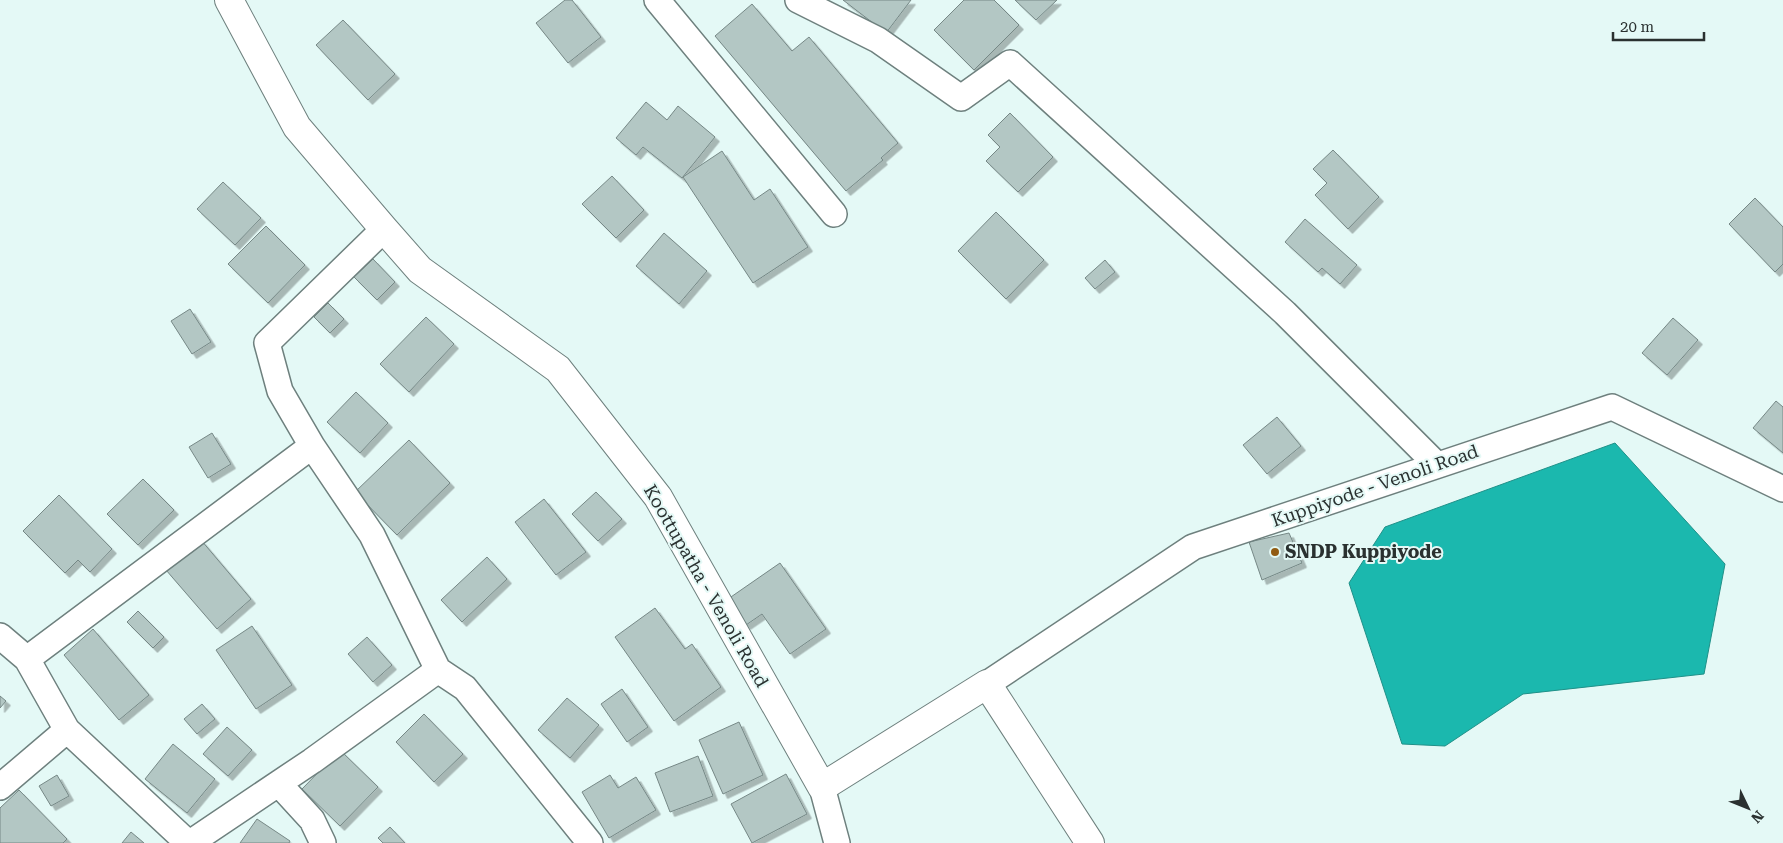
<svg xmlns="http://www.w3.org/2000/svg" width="1783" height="843" font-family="'Roboto Serif',serif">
  <defs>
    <filter id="shadow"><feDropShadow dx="4.5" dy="4.5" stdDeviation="0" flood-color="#0004"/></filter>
  </defs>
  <rect width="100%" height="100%" fill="#e4f9f6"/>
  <path fill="#1bb8ae" stroke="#209088" d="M1615,443L1725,564L1704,674L1523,694L1445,746L1402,744L1349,583L1385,527Z"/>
  <path fill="#b3c7c4" stroke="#768886" filter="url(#shadow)" d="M565,0H572L601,37L568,63L536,23Z
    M843,0H911L886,33Z
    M964,0H994L1019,25L974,70L934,30Z
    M1015,0H1057L1036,20Z
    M752,4L792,51L809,37L898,143L881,158L883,160L846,191L715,36Z
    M343,20L395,74L368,100L316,45Z
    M646,102L667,120L678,106L715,137L682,178L643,147L636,155L616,138Z
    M1010,113L1053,157L1018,192L986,161L1000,147L988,135Z
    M1333,150L1379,197L1348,229L1315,195L1327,183L1313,169Z
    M722,151L754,200L770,189L808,247L753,283L683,177Z
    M612,176L644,210L616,238L582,204Z
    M223,182L261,218L235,245L197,209Z
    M1755,198L1783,227V264L1775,272L1729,224Z
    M996,212L1044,260L1006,299L958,251Z
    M1305,219L1357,265L1340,284L1322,268L1318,272L1285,242Z
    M266,226L305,265L268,303L228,264Z
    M664,233L707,271L679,304L636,266Z
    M373,259L395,282L377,300L354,277Z
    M1105,260L1115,272L1095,289L1085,278Z
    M328,303L344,319L330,333L314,317Z
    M190,309L211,342L192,354L171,321Z
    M426,317L454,344L409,392L380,364Z
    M1673,318L1698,340L1667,375L1642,353Z
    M356,392L388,423L360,453L327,422Z
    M1776,401L1783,407V453L1753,428Z
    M1277,417L1301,446L1267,474L1243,445Z
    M212,433L231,464L208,478L189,447Z
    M409,440L450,483L397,535L355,492Z
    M143,479L174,510L138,545L107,514Z
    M596,492L622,519L598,541L572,514Z
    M59,495L112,549L90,572L78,560L65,573L23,531Z
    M544,499L586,552L556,575L515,522Z
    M1289,533L1302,563L1262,580L1249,542Z
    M201,540L251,599L217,629L166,570Z
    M487,557L507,579L462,622L441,600Z
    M780,563L826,629L790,654L762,614L746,625L728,599Z
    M655,608L685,649L692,644L721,687L674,721L615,637Z
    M138,611L164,637L153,648L127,622Z
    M252,626L292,685L256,709L216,650Z
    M93,629L149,695L119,720L64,655Z
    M367,637L392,665L373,682L348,654Z
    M622,689L648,727L627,742L601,704Z
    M0,696L6,701L0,708Z
    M567,698L599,725L570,758L538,730Z
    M202,704L215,719L197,734L184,719Z
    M424,714L463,754L434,782L396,742Z
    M739,722L763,775L723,794L699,740Z
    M227,727L252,750L228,776L203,754Z
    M173,744L215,779L187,813L145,779Z
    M340,750L378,787L340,826L302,789Z
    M698,756L713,796L670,812L655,773Z
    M786,774L807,814L752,843L731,804Z
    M57,775L69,796L51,806L39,786Z
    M610,775L618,788L636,777L656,810L609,838L582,792Z
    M19,790L67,839L63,843H0V808Z
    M257,819L290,841L289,843H240Z
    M390,827L405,843H383L378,838Z
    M131,832L144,843H122Z"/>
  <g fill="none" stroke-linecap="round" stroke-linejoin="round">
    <g stroke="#6e807e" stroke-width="28">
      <path id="minor" d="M657,0L834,214
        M798,0L878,40L961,98L1010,63L1285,313L1437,465
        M384,229L267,343L280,391L312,446L372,535L438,670L465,688L590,843
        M0,636L27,659L67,730L188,843
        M27,659L312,446
        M987,684L1193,547L1612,407L1783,489
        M279,784L312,820L323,843
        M0,787L67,730
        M822,787L837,843
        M190,843L312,761L438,670"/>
    </g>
    <g stroke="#6e807e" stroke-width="30">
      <path id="tertiary" d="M229,0L297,127L384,229L420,270L558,369L658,497L822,787L987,684L1090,843"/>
    </g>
    <use href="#minor" stroke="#fff" stroke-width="25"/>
    <use href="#tertiary" stroke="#fff" stroke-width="28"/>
  </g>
  <circle fill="#915b12" stroke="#e4f9f6" stroke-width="2" cx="1275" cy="552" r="5"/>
  <g text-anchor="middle" stroke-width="4" stroke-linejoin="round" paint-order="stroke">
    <g font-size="18" fill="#2a3130" stroke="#e4f9f6">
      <text transform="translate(1375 486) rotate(-19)" y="6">Kuppiyode - Venoli Road</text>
      <text transform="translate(706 586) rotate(60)" y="6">Koottupatha - Venoli Road</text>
    </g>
    <g font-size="18" font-weight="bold" fill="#2a3130" stroke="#e4f9f6" text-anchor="start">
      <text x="1285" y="558">SNDP Kuppiyode</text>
    </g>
  </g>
  <g transform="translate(1748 808) rotate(133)" stroke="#e4f9f6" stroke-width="4" paint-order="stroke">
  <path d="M0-4L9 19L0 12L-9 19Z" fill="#2a3130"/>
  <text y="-8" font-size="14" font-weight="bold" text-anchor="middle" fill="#2a3130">N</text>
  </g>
  <path d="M1613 32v8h91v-8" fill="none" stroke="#2a3130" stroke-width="2.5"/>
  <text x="1620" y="32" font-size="15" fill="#2a3130" stroke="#e4f9f6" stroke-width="4" paint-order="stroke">20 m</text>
</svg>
